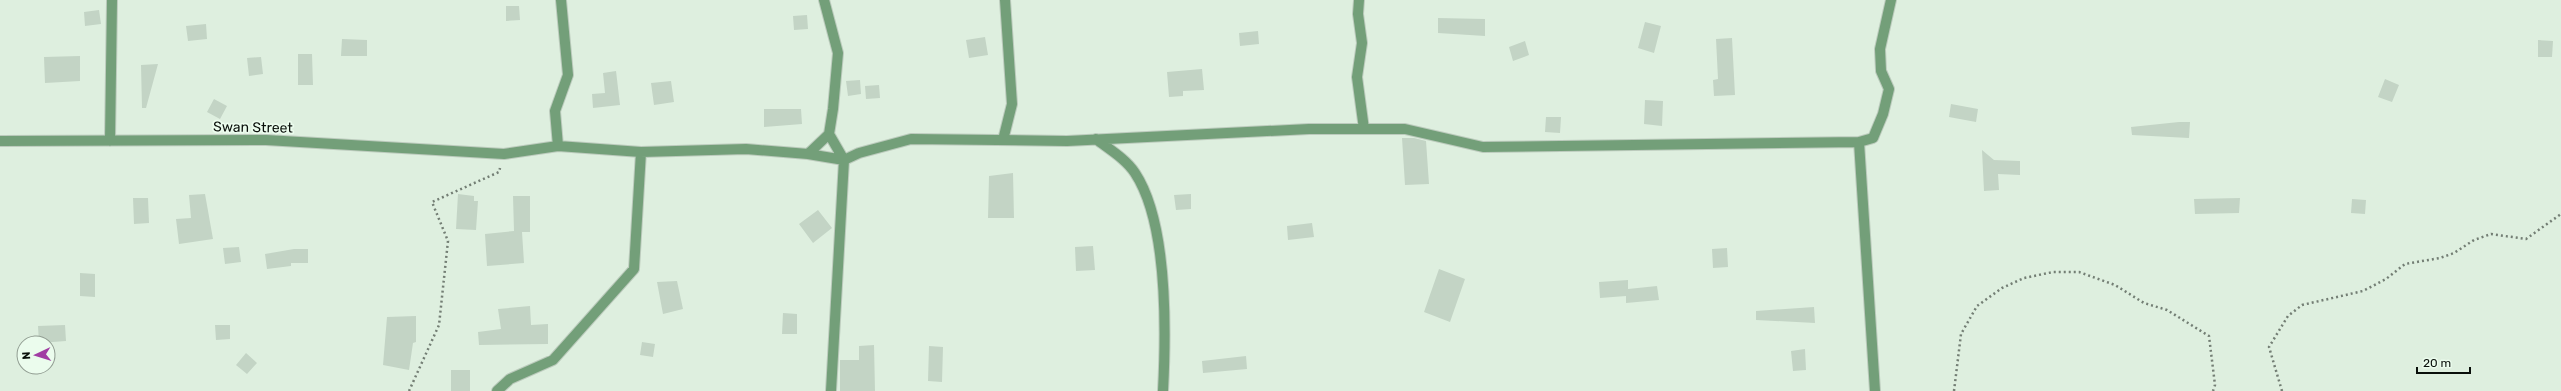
<svg xmlns="http://www.w3.org/2000/svg" width="2561" height="391" font-family="Rubik,sans-serif">
  <rect width="100%" height="100%" fill="#deefdf"/>
  <path fill="#c3d4c5" d="M506,6H519L520,20L506,21Z
    M99,10L101,24L85,26L84,12Z
    M807,15L808,29L794,30L793,16Z
    M1438,18L1485,19V36L1438,33Z
    M1645,22L1661,26L1654,53L1638,48Z
    M206,24L207,39L188,41L186,26Z
    M1258,31L1259,44L1240,46L1239,33Z
    M985,37L988,55L969,58L966,40Z
    M1732,38L1735,95L1714,96L1713,80L1718,79L1716,39Z
    M342,39L367,40V56H341Z
    M2538,40L2553,41L2552,57H2538Z
    M1525,41L1529,55L1513,61L1509,47Z
    M298,54H312L313,85H298Z
    M80,56V81L45,83L44,57Z
    M261,57L263,74L249,76L247,58Z
    M158,64L146,108H142L141,65Z
    M1202,69L1204,90L1183,91V96L1169,97L1167,72Z
    M616,71L620,105L593,108L592,94L605,93L603,73Z
    M2385,79L2399,85L2392,102L2378,97Z
    M860,80L861,94L848,96L846,81Z
    M671,81L674,102L654,105L651,83Z
    M879,85L880,98L866,99L865,86Z
    M214,99L227,106L220,119L207,112Z
    M1645,100L1663,101L1662,126L1644,124Z
    M1951,104L1978,109L1976,122L1949,117Z
    M764,109H801L802,124L764,127Z
    M1546,117H1561L1560,133L1545,132Z
    M2179,122H2190L2189,138L2132,135L2131,127Z
    M1402,138H1414L1426,141L1429,184L1405,185Z
    M1982,150L1994,160L2020,161V175L1998,174L1999,190L1984,191Z
    M1013,173L1014,218H988L989,176Z
    M205,194L213,239L179,244L176,219L191,218L189,195Z
    M458,194L474,196V201H478L476,230L456,229Z
    M1191,194V209L1176,210L1174,195Z
    M513,196H530V232H522L524,263L487,266L485,234L514,231Z
    M133,198H148L149,223L134,224Z
    M2240,198L2239,213L2195,214L2194,199Z
    M2352,199L2366,200L2365,214L2351,213Z
    M818,210L832,228L813,243L799,224Z
    M1312,223L1314,237L1288,240L1287,226Z
    M1093,246L1095,270L1076,271L1075,247Z
    M239,247L241,262L225,264L223,248Z
    M1727,248L1728,267L1713,268L1712,249Z
    M294,249H308V263H291V266L267,269L265,254Z
    M1439,269L1465,279L1450,322L1424,312Z
    M80,273L95,274V297L80,296Z
    M1628,280V289L1657,286L1659,300L1626,303V296L1600,298L1599,282Z
    M677,281L683,309L663,314L657,282Z
    M530,306L531,325L548,324V344L479,345L478,332L501,329L498,309Z
    M1814,307L1815,323L1756,320V311Z
    M783,313L797,314V334H782Z
    M416,316V342L413,343L409,370L383,365L387,317Z
    M65,325L66,341L39,343L38,326Z
    M215,325H230V339L216,340Z
    M642,342L655,344L653,357L640,355Z
    M874,345L875,391H840V360H859V346Z
    M929,346L943,347L942,382L928,381Z
    M1805,349L1806,370L1793,371L1791,351Z
    M246,353L257,363L247,374L236,365Z
    M1246,356L1247,369L1203,373L1202,361Z
    M451,370H470V391H451Z"/>
  <g fill="none" stroke-linecap="round" stroke-linejoin="round">
    <g stroke="#bccbbd" stroke-width="12">
      <path id="minor" d="M1359,0L1358,14L1362,43L1357,77L1364,129
        M829,134L844,160L831,391
        M1096,139C1109,149 1126,159 1135,173C1168,223 1166,333 1163,391
        M1003,140L1012,104L1005,0
        M0,141L266,140L504,154L558,146L641,152L746,149L808,154L844,160L859,153L911,139L1067,141L1309,129H1405L1483,147L1859,142L1875,391
        M110,141L112,0
        M1859,142L1873,138L1883,114L1889,89L1881,71L1880,49L1891,0
        M558,146L555,111L568,75L561,0
        M808,154L829,134L833,109L838,53L824,0
        M497,391L510,379L553,360L634,269L641,152"/>
    </g>
    <path stroke="#737e74" stroke-width="2.5" stroke-dasharray="2 3" stroke-linecap="butt" d="M409,391L439,325L448,241L432,202L499,172L500,168
      M1954,391L1961,334L1977,306L2002,288L2024,278L2053,272H2079L2115,285L2144,303L2167,310L2209,336L2215,385L2213,391
      M2282,391L2269,347L2288,316L2302,305L2363,291L2386,279L2405,264L2440,258L2454,253L2474,240L2491,234L2526,239L2561,214"/>
    <use href="#minor" stroke="#739f79" stroke-width="10"/>
  </g>
  <g text-anchor="middle" stroke-width="3.5" stroke-linejoin="round" paint-order="stroke">
    <g font-size="14" fill="#090f0a" stroke="#ebfced">
      <text transform="translate(253 127) rotate(1)" y="5">Swan Street</text>
    </g>
  </g>
  <g transform="translate(36 355) rotate(266)"><circle r="19" fill="#ebfced" stroke="#919d92"/>
  <path d="M0-3L7 15L0 10L-7 15Z" fill="#a13da3"/>
  <text y="-6" font-size="11" font-weight="bold" text-anchor="middle" fill="#090f0a">N</text>
  </g>
  <path d="M2417 367v6h53v-6" fill="none" stroke="#090f0a" stroke-width="2"/>
  <text x="2423" y="367" font-size="12" fill="#090f0a" stroke="#ebfced" stroke-width="3" paint-order="stroke">20 m</text>
</svg>
